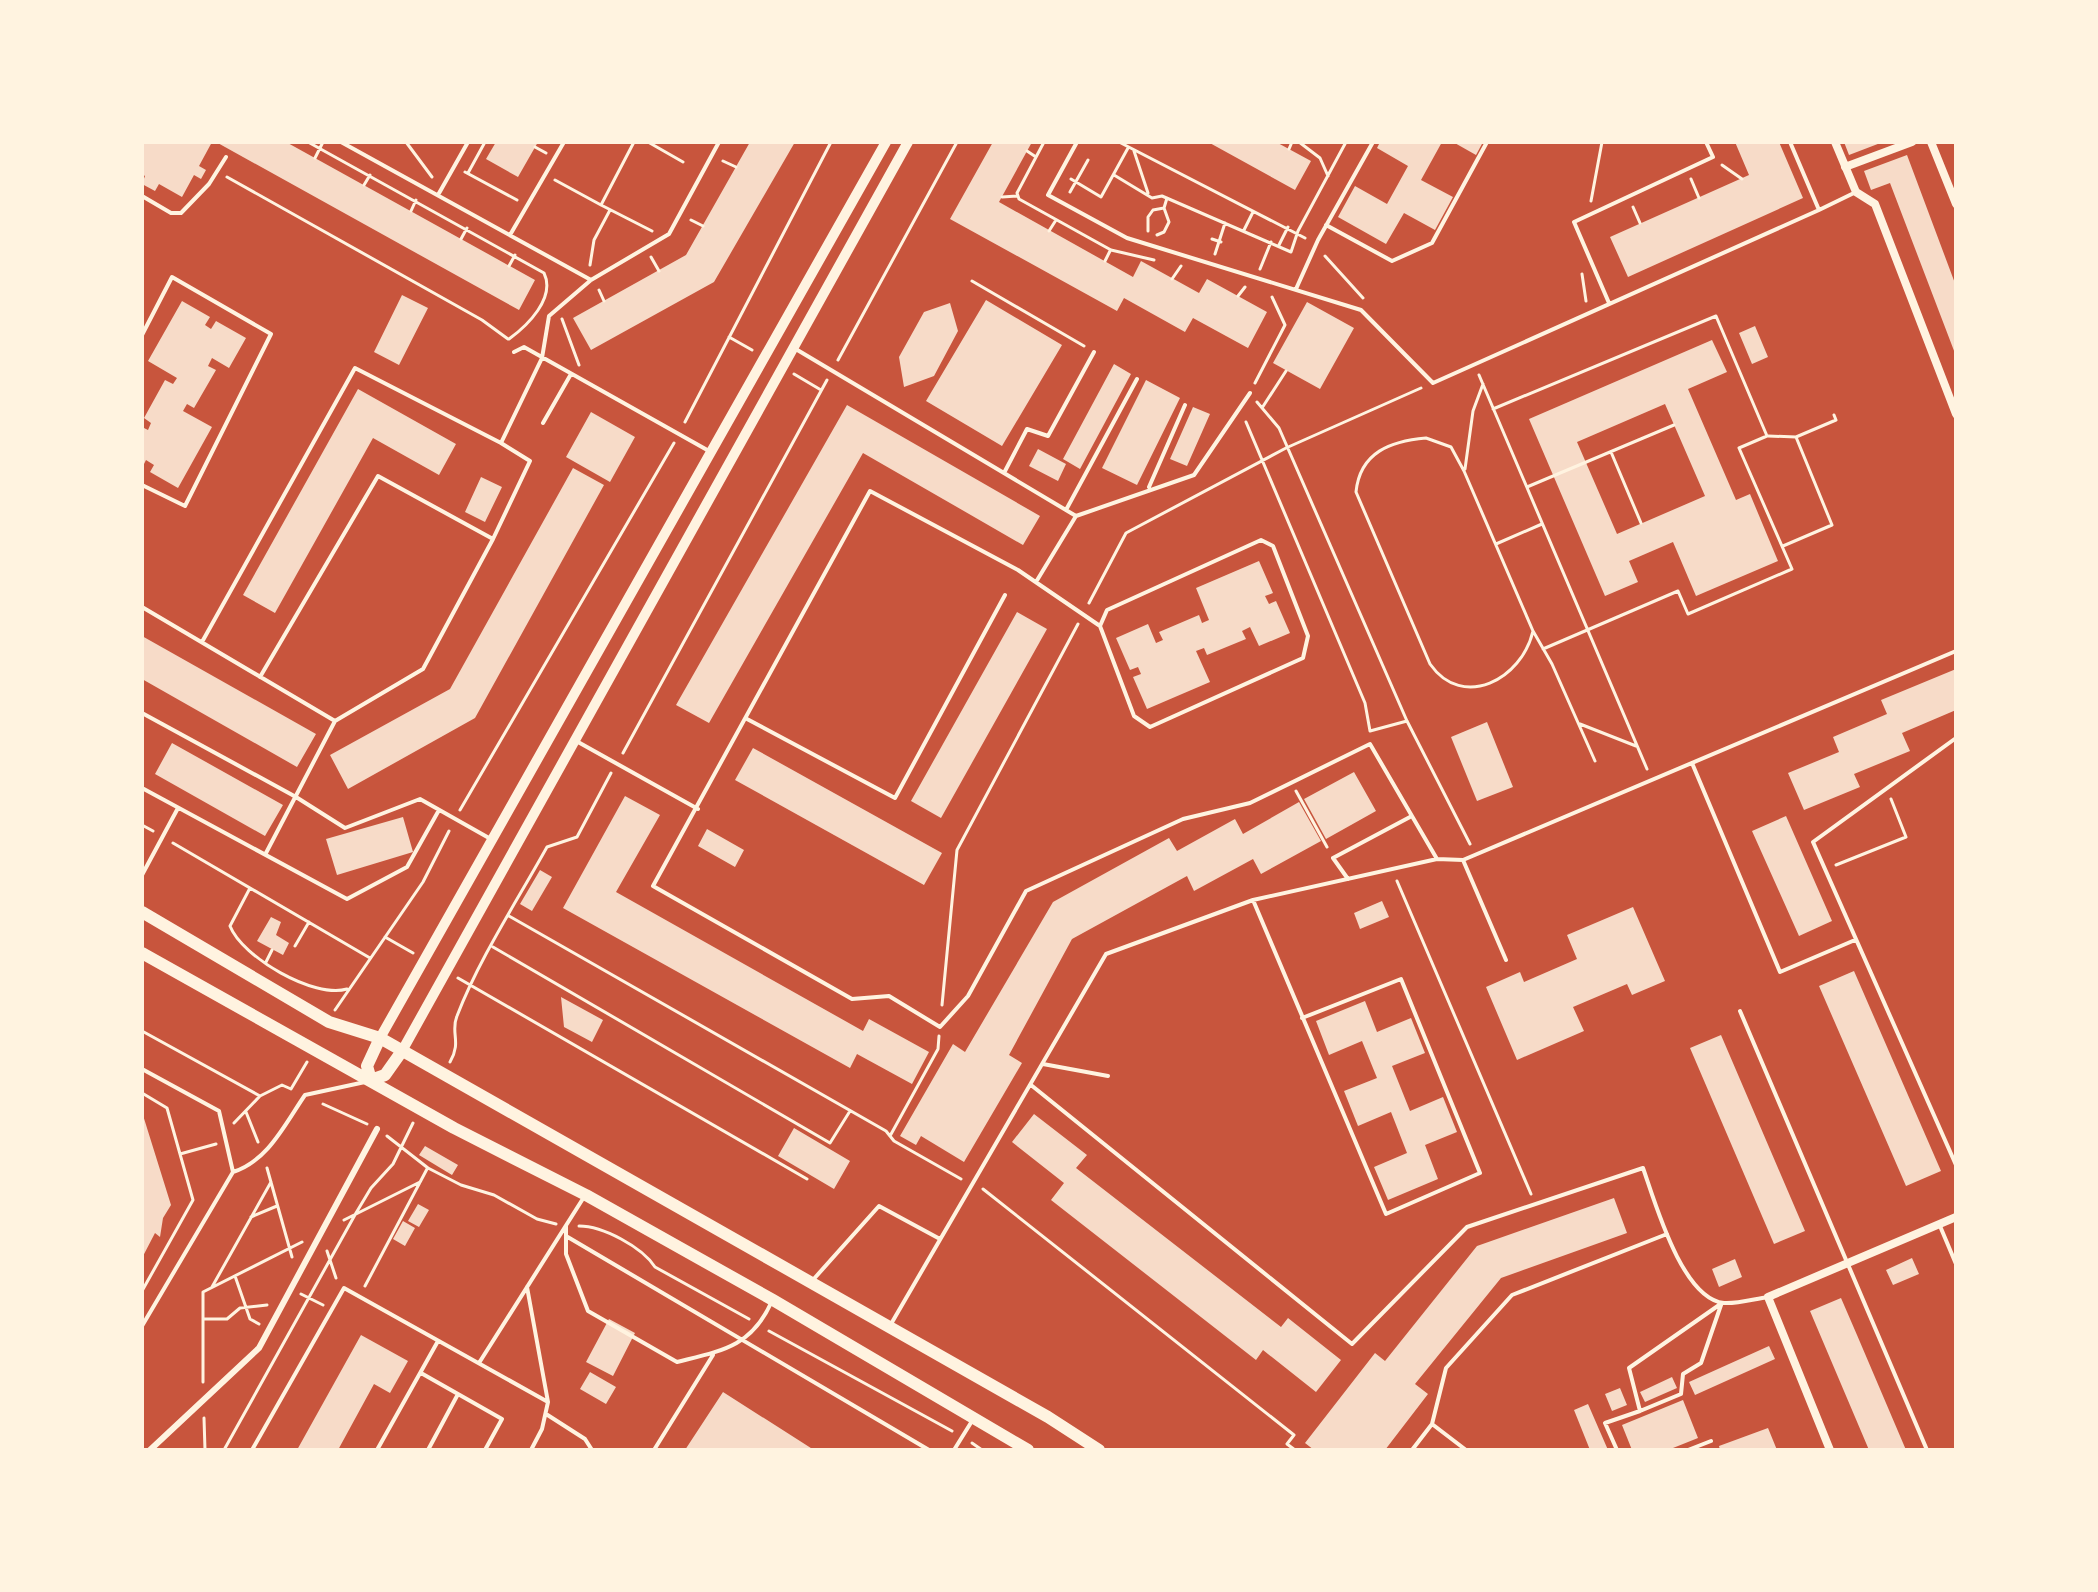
<svg xmlns="http://www.w3.org/2000/svg" width="2098" height="1592" font-family="Arial,sans-serif">
  <rect width="100%" height="100%" fill="#c8553d"/>
  <path fill="#f7dbc8" fill-rule="evenodd" d="M142,142H212L199,166L206,170L201,179L194,175L182,197L159,184L155,191L142,184L145,176L142,174Z
    M216,142H286L535,280L519,310Z
    M496,142H538L518,177L486,159Z
    M750,142H795L714,282L591,350L573,318L686,255Z
    M993,142H1032L999,202L1133,277L1141,261L1199,293L1207,279L1267,312L1248,348L1193,318L1185,332L1124,298L1117,311L950,219Z
    M1208,142H1276L1311,161L1295,190Z
    M1380,142H1442L1421,180L1453,197L1435,230L1404,213L1386,244L1338,217L1355,186L1387,204L1408,166L1377,148Z
    M1453,142H1483L1476,155Z
    M1735,142H1779L1803,198L1628,277L1610,237L1749,175Z
    M1844,142H1883L1849,155Z
    M1907,155L1956,286V356L1890,183L1871,190L1864,171Z
    M402,295L428,308L399,365L374,352Z
    M986,300L1062,345L1002,446L926,401Z
    M182,301L210,317L205,325L211,329L216,321L246,338L229,368L212,358L208,366L216,370L194,408L187,404L183,411L212,427L178,488L150,472L154,465L146,460L142,468V427L148,430L151,423L144,418L165,380L173,384L177,378L148,361Z
    M1307,302L1354,328L1320,389L1273,363Z
    M950,303L958,331L934,376L904,387L899,357L924,312Z
    M1755,326L1768,357L1752,364L1739,333Z
    M1712,340L1727,372L1688,389L1736,500L1750,494L1778,561L1696,596L1673,542L1629,561L1638,582L1605,596L1529,419ZM1665,404L1705,496L1617,534L1577,442Z
    M1114,364L1131,374L1080,469L1063,459Z
    M1146,380L1180,398L1137,485L1102,468Z
    M358,389L456,444L439,475L373,438L275,613L243,595Z
    M847,405L1040,516L1023,545L863,453L709,723L676,705Z
    M1193,407L1210,414L1187,466L1170,459Z
    M591,412L635,437L610,482L566,457Z
    M1038,449L1066,464L1058,481L1029,466Z
    M573,468L604,485L475,718L348,789L330,755L450,689Z
    M481,477L502,487L485,522L465,512Z
    M1259,561L1273,593L1265,596L1269,604L1276,601L1290,633L1259,646L1250,627L1242,631L1246,639L1207,655L1204,648L1196,651L1210,682L1147,709L1133,677L1141,674L1138,667L1130,670L1116,638L1148,624L1156,643L1163,640L1159,632L1199,615L1202,623L1209,620L1196,588Z
    M1017,612L1047,629L941,818L911,801Z
    M142,636L316,734L297,767L142,679Z
    M1956,669V710L1902,733L1910,751L1854,774L1860,787L1804,810L1788,773L1839,752L1833,737L1887,714L1881,700Z
    M1487,722L1513,787L1477,801L1451,737Z
    M172,743L283,805L265,836L155,774Z
    M753,748L942,853L924,885L735,780Z
    M1354,772L1376,811L1326,839L1304,799Z
    M625,796L660,815L616,892L863,1031L869,1019L929,1052L912,1084L857,1054L850,1068L563,908Z
    M1299,802L1321,841L1261,874L1253,859L1194,891L1187,876L1072,939L1009,1055L1022,1063L964,1162L921,1136L916,1145L900,1136L953,1044L965,1052L1053,902L1169,838L1177,851L1235,819L1243,834Z
    M1786,816L1832,921L1799,936L1752,831Z
    M403,817L413,852L337,875L326,839Z
    M707,829L744,850L735,867L698,846Z
    M540,870L552,877L532,911L520,904Z
    M1382,901L1389,917L1360,929L1354,913Z
    M1633,907L1665,981L1632,995L1627,984L1573,1007L1584,1031L1517,1060L1486,987L1520,972L1524,982L1577,959L1567,935Z
    M271,917L281,922L276,935L289,943L283,955L257,941Z
    M1854,971L1941,1171L1906,1186L1819,986Z
    M561,997L603,1020L592,1042L564,1027Z
    M1365,1001L1377,1032L1411,1018L1425,1053L1392,1066L1410,1111L1443,1097L1457,1132L1425,1145L1438,1179L1388,1200L1374,1167L1407,1153L1391,1112L1358,1126L1344,1091L1377,1078L1362,1041L1329,1055L1316,1021Z
    M1721,1035L1805,1231L1774,1244L1690,1048Z
    M142,1112L171,1205L163,1218L160,1237L155,1233L142,1258Z
    M1034,1114L1087,1155L1076,1168L1281,1327L1288,1318L1341,1360L1316,1392L1263,1350L1256,1360L1051,1200L1064,1183L1012,1142Z
    M794,1128L850,1161L834,1189L778,1156Z
    M425,1146L458,1165L452,1175L419,1155Z
    M1614,1198L1627,1233L1501,1278L1415,1384L1428,1394L1385,1450H1314L1305,1443L1375,1353L1385,1361L1477,1246Z
    M418,1204L429,1210L419,1227L408,1221Z
    M403,1221L415,1228L405,1246L393,1239Z
    M1912,1258L1919,1274L1893,1285L1886,1270Z
    M1735,1259L1742,1277L1719,1287L1712,1269Z
    M1841,1298L1857,1335L1906,1450H1869L1810,1311Z
    M609,1319L635,1333L613,1376L586,1362Z
    M361,1335L408,1361L390,1393L374,1384L338,1450H297Z
    M1769,1346L1775,1359L1695,1395L1689,1382Z
    M590,1372L616,1387L606,1404L580,1389Z
    M1672,1377L1677,1388L1645,1402L1640,1392Z
    M1620,1388L1627,1405L1612,1411L1605,1394Z
    M723,1392L814,1450H685Z
    M1683,1400L1698,1438L1668,1450H1632L1622,1425Z
    M1588,1404L1608,1450H1590L1574,1410Z
    M1768,1428L1777,1450H1720L1719,1446Z"/>
  <g fill="none" stroke-linecap="round" stroke-linejoin="round">
    <path stroke="#fff3e0" stroke-width="3" d="M308,142L544,273C556,298 527,326 509,339
      M406,142L432,177
      M634,142L601,205L652,231
      M648,142L683,162
      M1044,142L1017,193L1019,199L1111,250L1154,260
      M1119,142L1305,238
      M1299,142L1320,158L1328,176
      M535,147L546,153
      M1289,149L1292,142
      M1027,151L1036,157
      M1134,151L1148,193
      M315,158L323,142
      M723,161L736,167
      M1722,165L1742,179
      M465,172L517,200
      M468,173L485,142
      M1114,175L1152,198L1162,196L1291,252L1298,231L1346,142
      M227,177L482,320L508,339
      M1071,179L1101,197L1128,148
      M1691,179L1699,198
      M555,180L601,205
      M364,185L370,175
      M1070,192L1088,160
      M1002,197L1017,196
      M1591,201L1602,142
      M1633,207L1640,223
      M411,211L416,200
      M691,220L703,226
      M1244,230L1253,212
      M1049,231L1056,220
      M1148,231V217L1153,210L1164,208
      M1157,235L1164,232L1169,222L1164,208L1167,198
      M461,239L467,228
      M1212,239L1221,242
      M1279,245L1288,227
      M1215,254L1225,223
      M1325,256L1363,298
      M651,257L659,271
      M1105,261L1110,251
      M590,265L594,240L610,210
      M509,266L515,255
      M1260,269L1271,242
      M1582,274L1586,301
      M1172,279L1181,266
      M972,281L1084,346
      M599,290L604,301
      M1238,296L1245,287
      M562,319L579,365
      M729,337L752,350
      M838,360L957,142
      M794,374L821,390
      M1479,375L1647,769
      M1255,383L1285,325L1272,297
      M1257,402L1279,428L1407,721L1470,844
      M1262,408L1286,371
      M1493,409L1716,316L1767,436L1739,448L1792,569L1688,614L1678,591L1543,649
      M685,422L831,142
      M1246,422L1365,703L1370,731L1407,721
      M1768,436L1796,437L1836,420L1834,415
      M1426,438L1451,447L1464,471L1533,631C1522,679 1463,711 1430,664L1356,492C1360,452 1391,441 1426,438Z
      M1611,452L1641,523
      M1465,469L1473,411L1483,384
      M1527,487L1674,425
      M1496,544L1542,524
      M1783,546L1832,525L1796,437
      M1089,603L1126,533L1286,448L1421,388
      M1533,631L1552,664L1595,761
      M1580,724L1636,746
      M623,753L827,380
      M1296,791L1327,847
      M460,810L674,443
      M142,825L153,831
      M173,843L370,958
      M1836,865L1906,837L1891,799
      M1397,881L1531,1194
      M250,888L230,926C242,957 314,999 347,989
      M509,916L886,1131L894,1141L961,1179
      M385,937L413,953
      M295,946L309,922
      M493,947L830,1143L850,1111
      M266,962L272,950
      M458,978L807,1179
      M942,1005L957,850L1078,624
      M335,1010L423,882L449,831
      M142,1031L260,1096
      M450,1062C462,1042 450,1032 457,1016C479,959 517,901 547,847L577,837L611,773
      M291,1089L307,1062
      M142,1093L167,1108L193,1200L142,1291
      M323,1104L367,1124
      M246,1112L258,1142
      M234,1123L260,1096L282,1085L291,1089
      M387,1136L428,1168L461,1185L494,1195L537,1219L556,1224
      M890,1136L938,1049L939,1036
      M180,1154L216,1144
      M267,1168L292,1257
      M983,1189L1294,1435L1287,1444L1295,1450
      M251,1217L277,1206
      M344,1220L420,1182
      M579,1226C603,1226 642,1247 655,1267L749,1319
      M327,1251L336,1278
      M235,1276L250,1319L259,1324
      M365,1286L427,1169
      M212,1287L271,1182
      M301,1294L323,1305
      M203,1319H227L240,1308L267,1305
      M769,1331L952,1431
      M203,1382V1292L302,1242
      M204,1418L205,1450
      M972,1443L982,1450
      M224,1450L356,1213L371,1188L393,1164L413,1123"/>
    <path stroke="#fff3e0" stroke-width="4" d="M341,142L591,280
      M1077,142L1048,195L1127,238L1361,310L1433,383L1819,210L1790,142
      M438,195L468,142
      M142,196L171,213H181L209,184L226,157
      M1819,210L1856,192
      M1326,225L1392,261L1432,243L1487,142
      M510,235L564,142
      M1296,289L1318,240L1373,142
      M1609,303L1574,222L1713,157L1706,142
      M142,335L172,277L271,334L185,506L142,485
      M794,348L1076,516L1036,582
      M514,352L524,347L709,451
      M543,423L571,374
      M1004,473L1027,429L1048,436L1094,352
      M1149,487L1185,405
      M1066,510L1137,379
      M1076,516L1194,475L1250,393
      M142,607L335,721L423,669L493,539L530,461L501,443L542,358L549,316L591,280L669,234L719,142
      M1100,626L1107,610L1261,540L1273,546L1308,636L1303,658L1150,727L1134,716L1100,626L1018,570L870,491L653,886L852,999L889,996L940,1027L968,996L1026,891L1183,819L1250,803L1370,744L1437,859
      M202,642L355,368L501,443
      M260,677L378,476L493,539
      M142,713L296,797L345,828L420,799L489,838
      M747,719L895,798L1005,595
      M1956,738L1813,842L1956,1165
      M578,742L698,809
      M1692,763L1780,972L1855,940
      M142,788L347,899L407,867L439,810
      M266,853L335,721
      M1463,860L1506,960
      M142,875L178,808
      M1348,879L1333,858L1410,817
      M1253,900L1386,1214L1480,1173L1401,979L1302,1018
      M1740,1011L1927,1450
      M1043,1064L1108,1076
      M142,1069L219,1111L233,1172L142,1326
      M1031,1085L1352,1344L1467,1227L1643,1168C1655,1202 1682,1299 1724,1303C1737,1304 1754,1299 1768,1297
      M233,1172C268,1161 285,1124 305,1095L365,1082
      M566,1226V1254L588,1311L677,1362C721,1351 751,1347 771,1303
      M1940,1226L1956,1264
      M566,1236L929,1450
      M812,1281L879,1206L940,1239
      M527,1287L548,1402L542,1429L531,1450
      M891,1324L1106,954L1253,900L1437,859L1463,860L1956,651
      M479,1363L584,1197
      M421,1373L502,1419L485,1450
      M1640,1411L1681,1394L1683,1374L1701,1363L1721,1305
      M546,1414L585,1439L592,1450
      M1432,1424L1466,1450
      M252,1450L344,1288L548,1402
      M377,1450L438,1341
      M428,1450L458,1394
      M654,1450L713,1355
      M954,1450L972,1421
      M1412,1450L1432,1424L1446,1368L1512,1295L1667,1234
      M1617,1450L1605,1423L1640,1411L1629,1368L1722,1303
      M1688,1450L1711,1441"/>
    <path stroke="#fff3e0" stroke-width="6" d="M150,1450L259,1348L377,1129"/>
    <path stroke="#fff3e0" stroke-width="8" d="M1835,142L1856,192L1875,204L1956,414
      M1931,142L1956,204
      M1845,167L1912,142
      M1830,1450L1768,1297L1956,1217"/>
    <path stroke="#fff3e0" stroke-width="10" d="M380,1038L886,142
      M402,1051L908,142"/>
    <path stroke="#fff3e0" stroke-width="12" d="M142,912L329,1022L380,1038L1048,1417L1099,1450
      M142,953L454,1128L586,1195L773,1300L1028,1450
      M371,1080L367,1066L380,1038
      M371,1080L385,1075L402,1051"/>
  </g>
  <rect width="2098" height="1592" fill="none" stroke="#fff3e0" stroke-width="288"/>
</svg>
